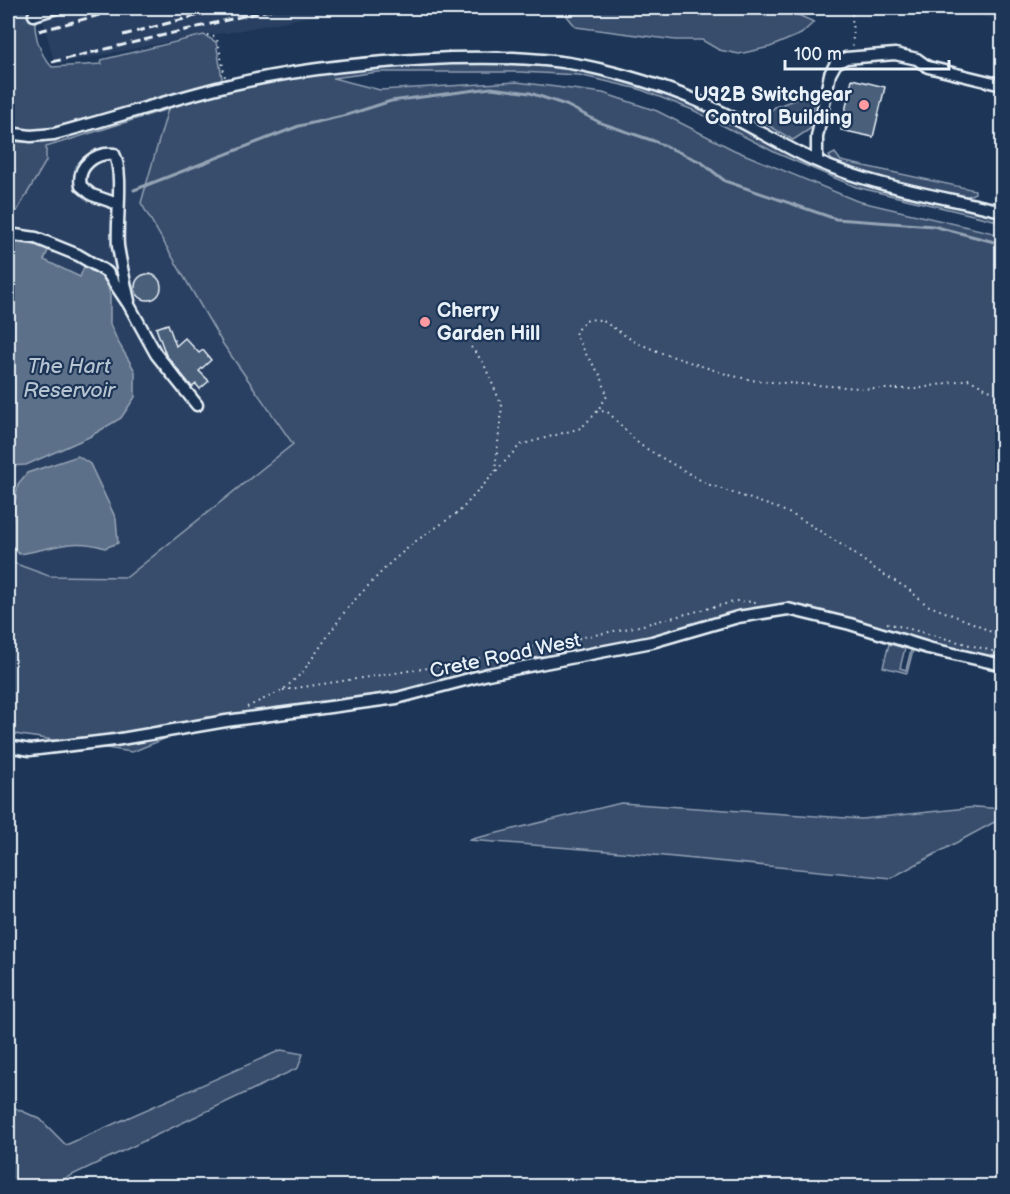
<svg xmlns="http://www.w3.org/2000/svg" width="1010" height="1194" font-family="'Balsamiq Sans',sans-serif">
  <rect width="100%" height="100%" fill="#1d3557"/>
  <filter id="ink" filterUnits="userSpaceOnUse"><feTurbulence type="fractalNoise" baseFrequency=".0167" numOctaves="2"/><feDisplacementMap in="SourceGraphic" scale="12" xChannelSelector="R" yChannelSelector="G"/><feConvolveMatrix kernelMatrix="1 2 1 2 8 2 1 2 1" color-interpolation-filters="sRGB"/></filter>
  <g filter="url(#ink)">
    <path fill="#2a4162" d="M52,8H353L226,33L204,35L55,64L41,13Z
      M941,8H1002V20Z
      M169,109L226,348L293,444L127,577L49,576L8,561V158Z"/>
    <path fill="#374d6c" stroke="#909fb2" stroke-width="1.5" d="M8,8H39L36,9C32,28 38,53 52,67L102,64L101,60L204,35L216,42L222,78L220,82L46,129L25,131L8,126Z
      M588,8H732L796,14L814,22L801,34L770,47L739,54L719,50L702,40H675L576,27L567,16Z
      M465,63C497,64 529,64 561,68C609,73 660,90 704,110C747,130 786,157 831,172C886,192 945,203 1002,216V222L856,187L776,153L693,110L639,89L579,75L520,72H377L333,78L380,90L517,82L603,93L657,111L734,150L857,201L1002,235V662L876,629L797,605L770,606L649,639L614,643L514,662L384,695L221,716L132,752L8,733V561L49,576L127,577L293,444L223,344L141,203L168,109L46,147V161L17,211L8,212V140C45,149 88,129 123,119C164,108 206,96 247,87C319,71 392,66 465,63Z
      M813,93L815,100L810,129L793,140L761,121L775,107Z
      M835,153L841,161L975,190V193L966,197L888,179L832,161L829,156Z
      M889,644L905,648L900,668L906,670L911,650H913L907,673L883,667Z
      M621,803L862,819L977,807L1002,809V818L891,878L633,853L468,840Z
      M281,1050L303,1054L298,1068L49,1186H8V1105L40,1119L66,1145Z"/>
    <path fill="#5d7089" stroke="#95a4b5" stroke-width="1.5" d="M16,243L50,246L44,260L80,277L85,264L105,276L110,295V324L118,342L135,371V397L121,418L89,437L26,465L8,466V249Z
      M78,456L90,464L116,519L118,543L105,548C71,537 53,549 19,554L8,540V531L11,525L18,484L27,473Z"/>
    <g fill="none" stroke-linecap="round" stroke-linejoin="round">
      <path stroke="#95a4b5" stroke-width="3" d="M134,190L299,126L347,115L391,101L491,88L530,93L566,105L601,123L654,141L701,162L725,181L836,219L933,226L1002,244"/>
    </g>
    <path fill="#495e7a" stroke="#e8f1f8" stroke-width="1.5" d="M852,79L885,87L873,137L841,130Z
      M135 287a13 13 0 1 1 26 0a13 13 0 1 1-26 0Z
      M168,324L176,346L185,338L199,353L203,350L211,360L199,371L209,381L200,389L196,384L192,387L166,355L156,328Z"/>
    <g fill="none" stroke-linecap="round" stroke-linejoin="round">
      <path stroke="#3b516f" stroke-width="10" stroke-dasharray="10 5" stroke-linecap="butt" d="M8,22L34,15"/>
      <g stroke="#e8f1f8" stroke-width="15">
        <path id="minor" d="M34,15L56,8
          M8,133L31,136L54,134C111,119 168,100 225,86C299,68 376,61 451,58C499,57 551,57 599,69C637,78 675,90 711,107C747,123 780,145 816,161C875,187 940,196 1002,211
          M817,161V137L830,74L836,63L846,58L895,54L917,59L928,67L1002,85
          M118,204L92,195L81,186C76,166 96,152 114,154C124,171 116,224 118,246C121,265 125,283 129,301
          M8,234L36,238L78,255L107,272L129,305L156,354L197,405
          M8,746L30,750L115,740L226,721L397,698L488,674L652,642L738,617L788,609L850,624L928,648L1002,665"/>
      </g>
      <path stroke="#e8f1f8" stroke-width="2" stroke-dasharray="1.5 4.5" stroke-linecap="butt" d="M852,8L853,48
        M207,35L215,37L218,42L225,77
        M471,347L483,362L502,406L495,471
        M596,412L605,411L609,413L640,445L707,484L780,509L801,519L848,549L875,569L908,589L927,605L978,625L1002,638
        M887,623L1000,653
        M283,690L441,666L639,626L737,601L757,602
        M247,707L283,690L302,673L348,607L390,563L416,541L459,512L520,445L581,428L596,413L607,396L601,376L587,356L575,332L585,321L595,319L603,321L635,342L662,353L729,375L757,381L874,389H916L968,379L1002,397"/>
      <use href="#minor" stroke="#1d3557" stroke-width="10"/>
      <path stroke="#e8f1f8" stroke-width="3" stroke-dasharray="9 4.5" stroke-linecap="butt" d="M39,31L126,8
        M123,35L226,8
        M52,62L277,8"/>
    </g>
  </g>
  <g fill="#ff9aa2" stroke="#1d3557" stroke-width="2">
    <circle cx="864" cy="105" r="6"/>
    <circle cx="425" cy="322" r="6"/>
  </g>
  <g text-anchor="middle" stroke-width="4.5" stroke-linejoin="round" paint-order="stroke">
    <g font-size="20" font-weight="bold" fill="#e8f1f8" stroke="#1d3557" text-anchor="end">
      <text x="852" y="101">U92B Switchgear<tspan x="852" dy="23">Control Building</tspan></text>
      <text x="437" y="317" text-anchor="start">Cherry<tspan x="437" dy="23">Garden Hill</tspan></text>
    </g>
    <g font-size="20" fill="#e8f1f8" stroke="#1d3557">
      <text transform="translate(505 655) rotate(-12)" y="7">Crete Road West</text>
    </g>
    <g font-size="21" font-style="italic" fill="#b7c4d1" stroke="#1d3557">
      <text x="69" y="373">The Hart<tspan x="69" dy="24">Reservoir</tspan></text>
    </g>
  </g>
  <rect width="1010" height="1194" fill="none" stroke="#1d3557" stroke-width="30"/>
  <rect x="15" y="15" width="980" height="1164" fill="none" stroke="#e8f1f8" stroke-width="2" filter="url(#ink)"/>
  <path d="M785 60v9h164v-9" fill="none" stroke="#e8f1f8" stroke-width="3"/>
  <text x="794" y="60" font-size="18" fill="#e8f1f8" stroke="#1d3557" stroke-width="4.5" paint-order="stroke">100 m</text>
</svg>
